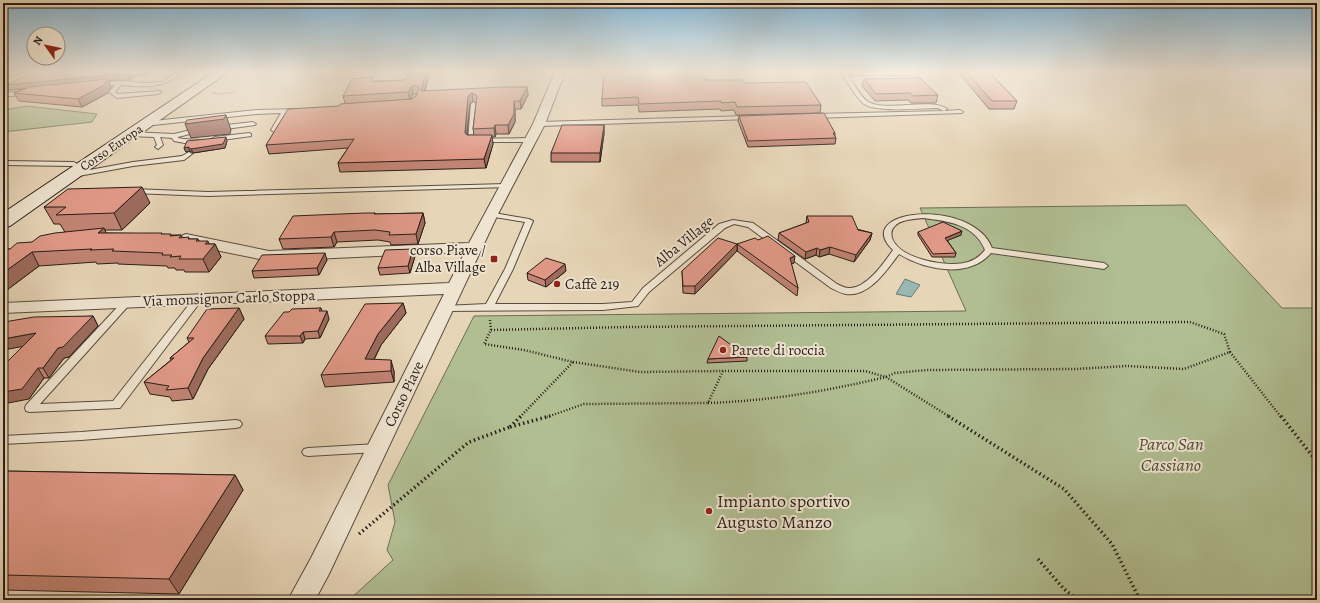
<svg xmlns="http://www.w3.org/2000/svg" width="1320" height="603" font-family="Alegreya,serif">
  <rect width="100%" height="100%" fill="#e7d5b7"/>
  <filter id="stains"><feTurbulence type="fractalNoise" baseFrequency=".005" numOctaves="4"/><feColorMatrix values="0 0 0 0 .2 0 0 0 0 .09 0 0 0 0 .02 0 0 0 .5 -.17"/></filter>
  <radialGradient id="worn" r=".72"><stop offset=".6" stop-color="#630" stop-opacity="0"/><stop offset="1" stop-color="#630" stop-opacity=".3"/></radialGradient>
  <path fill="#b0be92" stroke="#6d6e56" d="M27,106L97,114L92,122L3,132V110Z
    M1186,205L1282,308H1317V600H349L393,560L387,550L395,522L388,485L474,316L966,311L920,208Z"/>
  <path fill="#97b8b1" stroke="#6b7a74" d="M905,279L920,285L911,297L896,294Z"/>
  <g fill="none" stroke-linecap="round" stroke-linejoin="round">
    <g stroke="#594c40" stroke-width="2">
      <path id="lane" d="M177,72H183C163,89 145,87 121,85L115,92L118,94L160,91L161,92L158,94L117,98L109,92L115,85L98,87L95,85L98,83L120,81L146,83L162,82Z
        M914,72L922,79V81H918L911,75H848C853,82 860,96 867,101C883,113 933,97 947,109L944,111L960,110L963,112L962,113L814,118L811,116L814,114L944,111L938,108C920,108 878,113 864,104C857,99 847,81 841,74L844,72Z
        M25,91L28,93L27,94L3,97V93Z
        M474,102L477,104L473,139L530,138L533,140L530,142H468L471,104Z
        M3,106L7,108V110H3Z
        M298,109L301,111L300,112L287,113L276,131L274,132L271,130L281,113L257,114L144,126L141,124L144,122L257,110Z
        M749,116L752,118L751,119L539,126L536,124L539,122Z
        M253,122L256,124L255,125L218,130L215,128L218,126Z
        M199,128L201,129V131L178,137V138C186,140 193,139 200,140V142L190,144L174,141L172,138L160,137L163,145L158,149L155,147L157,145L154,137L129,136L126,134L129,132L174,134Z
        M249,133L251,134V136L215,141L212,139L215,137Z
        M189,152L192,154L184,160L133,166L73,177L70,175L73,173L133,162L182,156Z
        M3,161L74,162L77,164L74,166L3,165Z
        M506,184L508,185V187L208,196L133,193L129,191L133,189L208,192Z
        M488,212L529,219L533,221L513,269L495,304H603L632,302L643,288L719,224L733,220L753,223L837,284C841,286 845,288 849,288C866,289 884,263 893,250C850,209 972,197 992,248L1104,263L1108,266L1104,269L991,253C969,279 925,270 899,254C886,271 869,297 846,294C840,293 836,290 831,288L748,227L734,224L725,228L649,292L638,306L603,310L442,311L440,309L442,307L445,306L486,304L505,269L525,222L488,216ZM923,218C947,221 975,224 985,250C980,256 975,260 968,262C949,268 900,260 892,238C891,234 891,230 894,227C900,219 914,219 923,218Z
        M198,296L201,297L202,299L201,301L120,408L30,412L26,411L25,408L26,405L124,300H130L132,302L130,304L40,404L113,401L195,297Z
        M236,420L240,421L242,424L240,427L236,428L81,440L3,444V436L81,432Z
        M377,444L381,445L383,448L381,451L377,452L308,456L304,455L302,452L304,449L308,448Z"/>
    </g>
    <g stroke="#594c40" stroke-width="2">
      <path id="street" d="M26,72H37L31,77L3,88V81Z
        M555,72H565L545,124L498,214L329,574L315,600H288L311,558L444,294L3,313V303L449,283L465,252L269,261L186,244L181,242L178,239L181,236L186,234L269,251L469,243L533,124Z"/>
    </g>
    <g stroke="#2a1e19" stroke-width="2">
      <path id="secondary" d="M214,72H228L10,226L3,228V213Z"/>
    </g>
    <path stroke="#2a1e19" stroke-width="1.5" stroke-dasharray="0.5 1.5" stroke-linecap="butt" d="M213,93L221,94L235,92"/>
    <path stroke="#2a1e19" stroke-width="2.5" stroke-dasharray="1 2" stroke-linecap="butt" d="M490,320L491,330
      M1230,352L1281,417
      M573,362L640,372L723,371
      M708,403C769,401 827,391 886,377L950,417
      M520,417L573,362L524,350L484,344L491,330L627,327L1190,322L1224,334L1230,352L1184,369L1127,366L1076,369L927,370L895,373L886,377L865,371H723L708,403L584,404L547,417"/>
    <path stroke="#2a1e19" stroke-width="3.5" stroke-dasharray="1.5 3" stroke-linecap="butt" d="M948,416L1064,489L1112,544L1140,600
      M1281,416L1317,462
      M510,427L521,416
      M510,427L550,416
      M359,534L469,442L510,427
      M1038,559L1063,588L1077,600"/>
    <use href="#lane" fill="#efe4d0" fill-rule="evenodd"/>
    <use href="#street" fill="#efe4d0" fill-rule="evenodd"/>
    <use href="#secondary" fill="#efe4d0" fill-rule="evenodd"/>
  </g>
  <path fill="#c18474" stroke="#2a1e19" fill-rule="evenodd" d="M34,72H158H157L135,76L130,80H120L109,81L111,87L108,93L82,107L19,101L14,93L26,89L8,90Z
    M430,72L425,91L527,87L528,95L521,109H515V122L509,134H496L495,137H492L493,144L486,168L340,172L338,163L348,148L269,154L266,145L345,103L343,96L374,81L405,80ZM413,94H417L416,96L412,99H411ZM473,101L476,103L473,129L474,135H467L470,104Z
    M606,72L744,83L821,105L820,113L736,115L734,110L721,111L720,109L639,112L638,105L602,106V99Z
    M958,72H989L1017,101L1014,109H989Z
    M864,79L938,95L936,103H911L908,100L875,101L862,86Z
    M739,116L835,133V137L836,138L835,144L748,147L738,121Z
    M604,125V134L600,162H551V153Z
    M227,141L225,148L193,153L190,151L186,152L184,148Z
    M150,203L122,230H105L106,233L162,234L172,235H181L182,237L190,239H198L199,241L209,244H215L221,257L209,272H185L184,270H176L175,268H168L167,266L118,264V263L97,264L96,262L39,266L3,293V249H10L65,232L60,224H54L44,207Z
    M375,213L376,214L423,213L425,223L418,244L391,245L390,242L378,240L337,242L334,247L283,249L279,239Z
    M807,216L872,233L870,240L854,262L829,254L819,257L816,255L805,259L778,240L779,233L806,223Z
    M918,232L961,235L947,240L956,253L955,257H932L918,235Z
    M737,244V251L695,294L683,293L682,271Z
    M737,244L794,263L791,264L798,288L797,296L737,251Z
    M413,249L415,256L410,273L380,275L378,268Z
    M327,260L319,275L254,278L252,271Z
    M566,271L546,287L528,280L527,273Z
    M403,303L406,313L381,345L374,360L394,371V382L325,387L321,375Z
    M239,308L244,319L208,369L193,399L172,401L170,397L150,394L144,382L171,360L170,358L189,342L187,338Z
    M321,308L322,311L329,319L320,338L305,339L303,343L268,344L265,336L289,312Z
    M93,316L98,326L69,357L64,358L49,378H44L29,399L22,346L3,350V318L8,322Z
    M747,357V361L707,363L708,359Z
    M3,471L235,475L243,490L179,594L3,590Z"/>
  <path fill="#9d6b5e" stroke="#2a1e19" d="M132,72H158H157L135,76L130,80L127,75Z
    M426,72H430L422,99L421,91Z
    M118,74L120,80L109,81L111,87L108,93L82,107L78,99L107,81L8,90L6,85Z
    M412,86L413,94L410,101L408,92Z
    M527,87L528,95L521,109L520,101Z
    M472,93L473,101L470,104L466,142L465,133L468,96Z
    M514,101L515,109V122L509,134L508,125Z
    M226,115L231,130L230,134L191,138L185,124Z
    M495,125L496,134L495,137L494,128Z
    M604,125V134L600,162V153Z
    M492,135L493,144L486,168L484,159Z
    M226,137L227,141L225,148L193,153L191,149Z
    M188,147L190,151L186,152L184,148Z
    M142,187L150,203L122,230L114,213Z
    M423,213L425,223L418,244L416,234Z
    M104,228L110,241L98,233Z
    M962,231L961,235L944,242L945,238Z
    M334,232L337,242L334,247L331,237Z
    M872,233L870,240L854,262L856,255Z
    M208,241L211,249L215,244L221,257L209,272L203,259L205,244Z
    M737,244V251L695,294V286Z
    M830,247L829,254L819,257L820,250Z
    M817,248L816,255L805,259L806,252Z
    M413,249L415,256L410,273L408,266Z
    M32,252L39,266L3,293V273Z
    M325,253L327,260L319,275L317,268Z
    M795,256L794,263L789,265L790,258Z
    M565,264L566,271L546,287L545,280Z
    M403,303L406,313L381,345L368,371L365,359L378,334Z
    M239,308L244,319L208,369L193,399L188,388L203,358Z
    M327,311L329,319L320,338L318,331Z
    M93,316L98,326L69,357L64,358L49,378L43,368L58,348Z
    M5,318L12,328L4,322Z
    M303,332L305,339L303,343L300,336Z
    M36,333L42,343L3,350V339Z
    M391,360L394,371V382L391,371Z
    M38,368L44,378L29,399L3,404V392Z
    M235,475L243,490L179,594L169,579Z"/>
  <path fill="#e09987" stroke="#2a1e19" d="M34,72H132L127,75L118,74L6,85Z
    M410,72H426L421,91L503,87H527L520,101H514V114L508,125H495L494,128L473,129L477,96L472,93L468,96L465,133L467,135H492L484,159L338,163L354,139L266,145L288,109L339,106L340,104L412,99L416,96L419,88L418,86H412L408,92L343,96L352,79L373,77L372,82L405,80Z
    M604,72H693L702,73L705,80H742L744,83L806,82L821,105L737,107L735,102L721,103V101L639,104L638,97L602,99Z
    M966,72H989L1017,101H992Z
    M920,78L938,95L913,96L910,93L876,94L864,79Z
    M108,79L104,85L78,99L14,93L30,87Z
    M824,113L835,133H833L836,138L748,141L739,116Z
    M226,115L224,119L185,124L187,120Z
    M562,125H604L600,153H551Z
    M226,137L223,144L191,149L188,147L184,148L187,141Z
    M142,187L114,213L56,215L66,207H44L68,189Z
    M365,213H375L374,214L423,213L416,234L389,235L390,232L375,230L334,232L331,237L279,239L293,216Z
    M807,216H852L858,230L872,233L856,255L830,247L820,250L817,248L806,252L779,233L809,222Z
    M943,222L962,231L945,238L956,253L933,254L918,232Z
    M104,228L98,233H162L161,234H171L170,236L181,235L179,238L189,237L188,239H198L196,241H208L205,244H215L203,259H179L181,256L170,257L172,255H162L163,253L112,251L114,249L90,250L92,249L32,252L3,273V249H10L17,243L32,242L40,236L55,233Z
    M768,236L795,256L790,258L798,288L737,244L755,238L758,240Z
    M718,238L737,244L695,286H683L682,271Z
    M413,249L408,266L378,268L385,250Z
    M325,253L317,268L252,271L262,255Z
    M546,258L565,264L545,280L527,273Z
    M403,303L378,334L365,359L391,360V371L321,375L365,304Z
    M239,308L203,358L188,388L166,390L169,386L144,382L174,358H170L194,338H187L207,309Z
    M321,308L319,311H327L318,331L303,332L300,336H265L284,312H289L292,309Z
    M93,316L63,347L58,348L43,368H38L22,389L3,392V366L36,333L3,339V318H5L4,322L34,317Z
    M719,336L747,357L708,359Z
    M3,471L235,475L169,579L3,575Z"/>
  <linearGradient id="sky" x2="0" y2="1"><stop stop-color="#87b6d2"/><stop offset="0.46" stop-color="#f4ecdf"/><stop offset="1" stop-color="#f4ecdf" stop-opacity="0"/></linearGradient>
  <rect width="1320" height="156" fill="url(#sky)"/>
  <g fill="#8f2418" stroke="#efe4d0" stroke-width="1.5">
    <rect x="490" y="255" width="8" height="8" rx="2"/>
    <circle cx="557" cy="284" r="4"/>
    <circle cx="723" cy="350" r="4"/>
    <circle cx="709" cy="511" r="4"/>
  </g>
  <g text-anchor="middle" stroke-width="4" stroke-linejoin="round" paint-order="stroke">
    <g font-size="13" fill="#2a1e19" stroke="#efe4d0">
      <text transform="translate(111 147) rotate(-34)" y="5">Corso Europa</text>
    </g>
    <g font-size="15" fill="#2a1e19" stroke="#efe4d0">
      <text transform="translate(684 241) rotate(-39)" y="5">Alba Village</text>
      <text transform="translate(229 298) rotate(-2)" y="5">Via monsignor Carlo Stoppa</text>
      <text transform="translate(404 394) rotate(-64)" y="5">Corso Piave</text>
    </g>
    <g font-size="15" fill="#2a1e19" stroke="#efe4d0" text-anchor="start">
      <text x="486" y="255" text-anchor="end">corso Piave /<tspan x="486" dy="17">Alba Village</tspan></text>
      <text x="565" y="289">Caffè 219</text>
      <text x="731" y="355">Parete di roccia</text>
    </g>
    <g font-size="18" font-style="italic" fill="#524e3d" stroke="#efe4d0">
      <text x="1171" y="450">Parco San<tspan x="1171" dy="21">Cassiano</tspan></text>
    </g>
    <g font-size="18" fill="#2a1e19" stroke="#efe4d0" text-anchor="start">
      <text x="717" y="507">Impianto sportivo<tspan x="717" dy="21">Augusto Manzo</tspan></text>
    </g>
  </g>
  <rect width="1320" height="603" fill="none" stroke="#e7d5b7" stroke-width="16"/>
  <rect x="4" y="4" width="1312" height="595" fill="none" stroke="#2a1e19" stroke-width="2"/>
  <rect x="8" y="8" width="1304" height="587" fill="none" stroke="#2a1e19"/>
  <g transform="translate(46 46) rotate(303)"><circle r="19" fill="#efe4d0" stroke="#a09587"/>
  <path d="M0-3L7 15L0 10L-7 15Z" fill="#8f2418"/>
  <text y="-6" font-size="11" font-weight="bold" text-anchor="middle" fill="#2a1e19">N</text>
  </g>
  <rect width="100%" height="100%" filter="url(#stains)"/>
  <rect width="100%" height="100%" fill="url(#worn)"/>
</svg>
